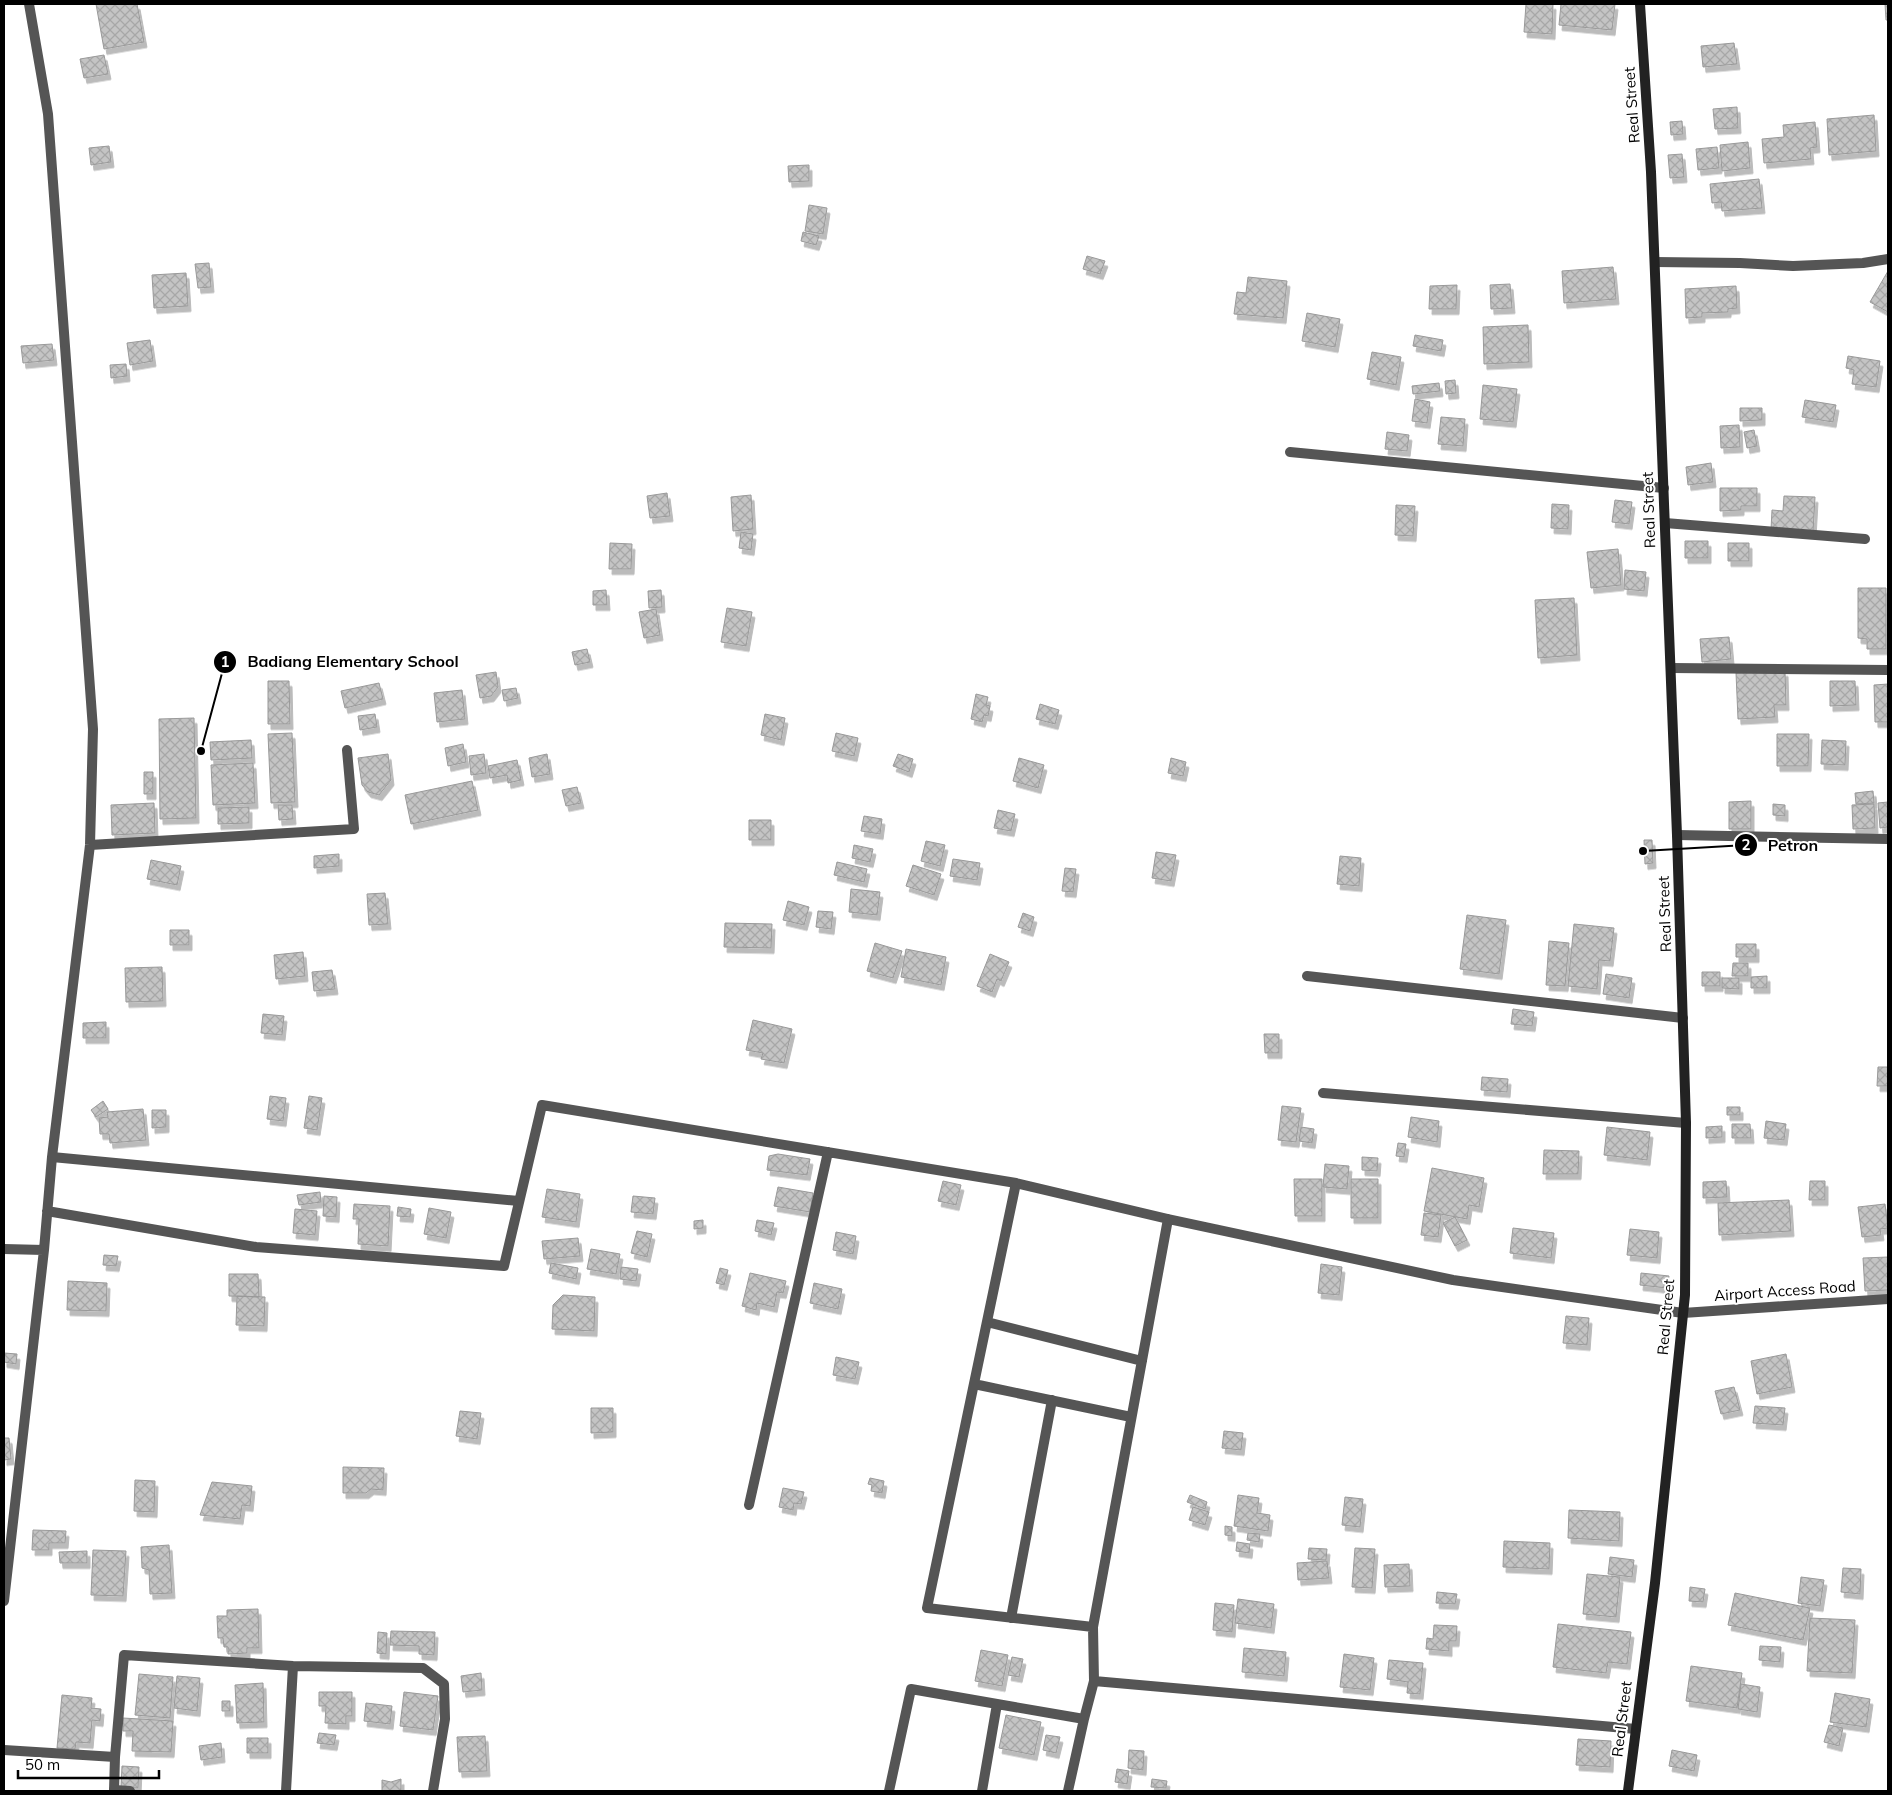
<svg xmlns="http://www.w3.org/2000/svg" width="1892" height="1795" font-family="Mulish,sans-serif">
  <defs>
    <pattern id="building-cross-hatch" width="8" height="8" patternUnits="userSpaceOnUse" patternTransform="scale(1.25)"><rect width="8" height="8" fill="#c4c4c4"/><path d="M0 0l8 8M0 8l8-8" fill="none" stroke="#a7a7a7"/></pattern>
    <filter id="shadow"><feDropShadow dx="3" dy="5.5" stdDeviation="0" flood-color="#0004"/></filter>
  </defs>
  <rect width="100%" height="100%" fill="#fff"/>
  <path fill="url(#building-cross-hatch)" stroke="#999" filter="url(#shadow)" d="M96,4H137L144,42L104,49Z
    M1526,4H1553L1552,34L1524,32Z
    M1561,4H1615L1612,30L1559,25Z
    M1885,4H1888V20H1886Z
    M1734,43L1737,64L1703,67L1701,46Z
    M104,55L108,74L84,78L80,59Z
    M1737,107L1738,128L1715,129L1713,109Z
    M1874,115L1876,151L1829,155L1827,119Z
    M1682,121L1683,134L1671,135L1670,122Z
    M1815,122L1817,147L1810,148L1811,159L1764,163L1762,139L1784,137L1783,125Z
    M1748,142L1750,168L1722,171L1720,145Z
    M109,146L111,162L91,165L89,148Z
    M1717,147L1719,168L1698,170L1696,149Z
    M1682,154L1684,177L1670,178L1668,155Z
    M809,165V181L789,182L788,166Z
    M1759,179L1762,208L1722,211L1721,202L1712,203L1710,184Z
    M809,205L827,208L823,234L805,231Z
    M803,232L819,236L816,245L801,241Z
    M1087,256L1105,261L1100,274L1083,269Z
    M209,263L211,287L198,288L195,264Z
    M1613,267L1616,299L1564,303L1562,271Z
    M1888,271V312L1870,302Z
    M186,273L188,306L154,308L152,275Z
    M1248,277L1287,281L1283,318L1234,314L1237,292L1246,293Z
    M1510,284L1512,308L1491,309L1490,285Z
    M1457,285L1456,309H1429L1430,286Z
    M1736,286L1737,308L1728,309V312L1702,313V317L1686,318L1685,289Z
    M1307,313L1340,319L1335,347L1302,341Z
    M1528,325L1529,362L1484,364L1483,327Z
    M1415,335L1443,340L1441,351L1413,346Z
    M150,340L153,361L130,365L127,343Z
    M52,344L54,360L23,363L21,346Z
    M1372,352L1401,357L1396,385L1367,379Z
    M1848,356L1880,361L1876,387L1852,384L1854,370L1846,368Z
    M126,364L127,376L111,378L110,365Z
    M1455,380L1456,393L1446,394L1445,381Z
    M1439,383L1440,391L1413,394L1412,386Z
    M1483,385L1517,389L1513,422L1480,419Z
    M1415,399L1430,402L1427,423L1412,421Z
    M1805,400L1836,405L1833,422L1802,417Z
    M1740,408H1762V420L1740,421Z
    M1441,417L1465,419L1463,446L1438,444Z
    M1739,425L1740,447L1721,448L1720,426Z
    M1754,430L1757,446L1747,448L1744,432Z
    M1387,432L1409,435L1407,451L1385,449Z
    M1711,463L1713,482L1688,485L1686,467Z
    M1720,488H1757V506H1741V510L1720,511Z
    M667,493L670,516L650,518L647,496Z
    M751,495L753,529L733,531L731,497Z
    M1784,496L1815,497L1813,532L1771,530L1772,510L1783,511Z
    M1615,500L1632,502L1629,524L1612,522Z
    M1552,504L1569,505L1568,529L1551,528Z
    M1396,505L1415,506L1413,536L1395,535Z
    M741,532L753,534L751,550L739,548Z
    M1685,541H1708V558H1685Z
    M610,543L632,544L631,569H609Z
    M1728,543H1749V561H1728Z
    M1618,549L1621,585L1591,588L1587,552Z
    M1625,570L1646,572L1644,591L1624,589Z
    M1858,588H1886V649H1867V639L1858,638Z
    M606,590L607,605H593V591Z
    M661,590L662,607L649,608L648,591Z
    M1574,598L1577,655L1538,658L1535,600Z
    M727,608L752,612L746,646L721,642Z
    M656,609L660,635L644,638L639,612Z
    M1729,637L1731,659L1702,662L1700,639Z
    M587,649L590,662L575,665L572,652Z
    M1785,671L1786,705H1774L1775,717L1738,719L1736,673Z
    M496,672L498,687L491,696L480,698L476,675Z
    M268,681H289L290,724H268Z
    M1830,681H1855L1856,705L1830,706Z
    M379,683L383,699L345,708L341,691Z
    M1888,684V722H1875L1874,685Z
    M516,688L518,698L504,701L502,690Z
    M462,690L465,719L437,722L434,693Z
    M976,694L988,697L986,705L990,706L988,716L984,715L982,722L971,719Z
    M1040,704L1059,710L1055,724L1036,719Z
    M375,714L377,727L360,730L358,716Z
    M765,714L785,718L781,740L761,735Z
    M194,718L196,818L160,819L159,719Z
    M292,733L295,802L271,803L268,734Z
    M836,733L858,738L854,756L832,751Z
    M1777,734H1809L1808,766H1777Z
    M251,740L252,758L211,760L210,742Z
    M1822,740L1846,741L1845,765L1821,764Z
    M463,744L466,762L448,766L445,748Z
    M388,754L391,780L379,795L368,792L362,785L358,758Z
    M484,754L486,773L471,775L469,756Z
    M547,754L550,774L532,777L529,758Z
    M898,754L913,759L909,772L893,766Z
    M1019,758L1044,765L1038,788L1013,781Z
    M1171,758L1186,762L1183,776L1168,773Z
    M517,760L521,780L508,783L507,775L490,778L488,766Z
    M253,763L255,803L213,805L211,765Z
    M144,772H153V794H144Z
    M472,781L478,810L411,824L405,795Z
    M577,787L581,803L566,806L562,790Z
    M1873,791L1874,803L1856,804L1855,793Z
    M1751,801V829H1729V802Z
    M1888,802V827L1880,828L1878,803Z
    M154,803L155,833L112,835L111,805Z
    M1773,804L1785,805V816L1773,815Z
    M1874,804L1875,828L1853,829L1852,805Z
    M278,805H292L293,819L279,820Z
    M249,807V823L218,824V808Z
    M998,810L1015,814L1011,831L994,828Z
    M864,816L882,819L880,834L861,831Z
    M749,820H771V840H749Z
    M1644,840H1652L1653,863L1645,864Z
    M926,841L945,845L940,866L921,861Z
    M854,845L873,849L870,862L852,858Z
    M1156,852L1176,855L1171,881L1152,878Z
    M339,854V866L314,868V856Z
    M1340,856L1361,858L1359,886L1337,884Z
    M953,859L980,863L977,880L950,876Z
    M151,860L181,866L177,885L147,879Z
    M837,862L867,869L864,882L834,875Z
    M913,865L941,874L934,895L906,886Z
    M1065,868L1076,869L1073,892L1062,891Z
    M851,889L880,892L877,915L849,912Z
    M385,893L388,924L369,925L367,894Z
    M788,901L809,907L804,925L783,920Z
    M818,911L833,912L831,929L816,927Z
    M1023,913L1034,917L1030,931L1018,927Z
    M1467,915L1506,920L1499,974L1460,969Z
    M725,923L772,924L771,948L724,947Z
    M1574,924L1614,928L1610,961L1599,960L1597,989L1568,986Z
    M170,930H189V945H170Z
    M1549,941L1569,943L1565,986L1546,985Z
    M875,943L902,951L893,978L867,971Z
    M1736,944H1756V957H1736Z
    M906,949L946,957L941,985L901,977Z
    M303,952L305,976L276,979L274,955Z
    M990,954L1009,962L1001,981L997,979L992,992L977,986Z
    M1733,963H1748V976H1732Z
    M162,967L163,1001L126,1002L125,968Z
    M332,970L335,989L314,991L312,972Z
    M1702,972H1720V986H1702Z
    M1606,974L1632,978L1629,998L1603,994Z
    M1767,976V988H1751V977Z
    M1722,978H1739V989L1722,988Z
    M1513,1009L1534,1012L1532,1026L1511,1024Z
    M263,1014L284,1016L282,1035L261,1033Z
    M753,1020L792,1029L784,1063L761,1059L763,1053L746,1050Z
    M106,1022V1038H83V1023Z
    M1264,1034H1279V1053H1265Z
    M1878,1067H1888V1086H1877Z
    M1482,1077L1508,1079L1507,1092L1481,1090Z
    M270,1096L286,1098L283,1121L267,1119Z
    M309,1096L322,1098L317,1130L304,1128Z
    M103,1101L108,1109L96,1117L91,1110Z
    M1282,1106L1301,1108L1296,1142L1278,1140Z
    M1727,1107H1740V1115H1727Z
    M143,1109L146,1140L110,1143L109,1134H100L99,1118L108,1117L107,1112Z
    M152,1110H166V1127L152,1128Z
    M1411,1117L1439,1121L1437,1142L1408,1137Z
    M1766,1121L1786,1124L1784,1140L1764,1138Z
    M1732,1124H1750L1751,1138H1732Z
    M1722,1126V1137L1706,1138V1127Z
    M1301,1127L1314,1129L1312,1143L1299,1141Z
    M1607,1127L1650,1132L1647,1160L1604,1155Z
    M1398,1143L1406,1144L1404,1157L1396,1156Z
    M1544,1150L1579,1151L1578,1174H1543Z
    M778,1154L810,1159L807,1175L767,1170L769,1156Z
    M1362,1157L1378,1158L1377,1171L1362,1170Z
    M1325,1164L1349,1166L1347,1189L1323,1187Z
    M1432,1168L1484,1178L1479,1207L1469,1205L1467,1219L1424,1211Z
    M1294,1179H1322V1216H1295Z
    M1351,1179H1378V1218H1351Z
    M943,1181L961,1185L956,1205L938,1201Z
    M1726,1181L1727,1197L1703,1198V1182Z
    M1810,1181H1825V1200H1809Z
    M778,1187L813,1193L810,1212L774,1206Z
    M547,1189L580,1194L576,1222L542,1217Z
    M320,1192L321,1202L299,1205L297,1195Z
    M324,1196L337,1197L336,1217L323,1216Z
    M633,1196L655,1198L653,1214L631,1212Z
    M1789,1200L1791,1231L1719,1235L1718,1203Z
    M354,1204L390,1206L388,1246L358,1244L359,1219H353Z
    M1885,1204L1888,1228L1880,1229L1881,1235L1862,1237L1858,1207Z
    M398,1207L411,1209L410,1217L397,1216Z
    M429,1208L451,1212L446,1238L424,1234Z
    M295,1209L317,1211L315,1235L293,1233Z
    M1424,1213L1441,1215L1438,1237L1421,1235Z
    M1455,1217L1467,1240L1455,1246L1443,1223Z
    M703,1220V1228L694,1229V1221Z
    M757,1220L774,1223L771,1235L755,1231Z
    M1513,1228L1554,1233L1551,1258L1510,1253Z
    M1630,1229L1659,1232L1657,1258L1627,1255Z
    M637,1231L652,1234L647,1257L631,1253Z
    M836,1232L856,1236L853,1254L833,1250Z
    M578,1238L580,1256L544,1259L542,1241Z
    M591,1249L620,1254L616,1274L587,1269Z
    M104,1255L118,1256L116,1266L103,1265Z
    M1888,1257V1290L1865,1291L1863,1258Z
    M551,1263L578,1268L576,1279L549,1273Z
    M1321,1264L1342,1267L1339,1295L1318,1293Z
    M621,1267L638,1269L636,1281L620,1279Z
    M720,1268L728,1270L724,1285L716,1283Z
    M750,1273L786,1281L783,1293L777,1292L774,1307L757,1303L756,1310L742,1306Z
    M1641,1273L1669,1276L1667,1288L1640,1285Z
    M229,1274H258L259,1297L229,1296Z
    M68,1281L107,1283L106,1311L67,1310Z
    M814,1283L842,1289L838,1309L810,1303Z
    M563,1295L595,1297L594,1331L552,1329L553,1305Z
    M237,1296L265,1297L264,1326L236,1325Z
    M1566,1316L1589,1318L1587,1345L1563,1343Z
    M4,1353L17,1354L16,1364L4,1362Z
    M1786,1354L1792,1387L1757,1394L1751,1361Z
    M836,1357L859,1362L855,1379L833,1375Z
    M1734,1387L1740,1410L1721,1414L1715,1391Z
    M1755,1406L1785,1408L1783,1425L1753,1423Z
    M591,1408H613V1432L591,1433Z
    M460,1411L481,1413L477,1439L456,1436Z
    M1224,1431L1243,1433L1241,1450L1222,1448Z
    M4,1438H9L11,1459L4,1460Z
    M343,1467L384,1468L383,1490L371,1489L366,1493H343Z
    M870,1478L884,1481L882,1493L871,1491L872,1485L868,1484Z
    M135,1480L155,1481L154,1512L134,1511Z
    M212,1482L252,1486L250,1506L242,1505L240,1519L200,1515Z
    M783,1488L804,1492L801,1504L794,1503L793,1510L779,1507Z
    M1190,1495L1207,1502L1205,1509L1187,1502Z
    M1238,1495L1259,1498L1257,1513L1270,1515L1268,1531L1234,1526Z
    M1345,1497L1363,1499L1360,1527L1342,1525Z
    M1193,1507L1209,1512L1205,1525L1189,1520Z
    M1569,1510L1620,1512L1619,1541L1568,1538Z
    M1225,1526L1232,1527V1536L1225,1535Z
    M33,1530L66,1531L65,1543H49V1550H32Z
    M1248,1533L1260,1534L1259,1542L1247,1540Z
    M1504,1541L1550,1543L1549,1569L1503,1567Z
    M1237,1542L1250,1544L1249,1553L1236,1551Z
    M169,1545L172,1593L150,1594L149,1570L142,1568L141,1547Z
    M1309,1548L1327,1549L1326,1560L1308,1559Z
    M1355,1548L1375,1549L1372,1588L1352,1587Z
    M93,1550L126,1551L123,1596L91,1595Z
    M87,1551V1563H60L59,1552Z
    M1610,1557L1634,1560L1632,1577L1608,1574Z
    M1327,1561L1329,1578L1298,1580L1297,1563Z
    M1409,1564L1410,1586L1385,1587L1384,1565Z
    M1843,1568L1861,1569L1860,1594L1841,1592Z
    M1587,1574L1620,1577L1616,1617L1583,1614Z
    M1801,1577L1824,1580L1820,1606L1798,1603Z
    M1690,1587L1705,1589L1703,1602L1689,1601Z
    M1437,1592L1457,1594L1455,1604L1436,1603Z
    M1735,1593L1810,1608L1803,1640L1728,1625Z
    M1238,1599L1274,1604L1271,1628L1235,1623Z
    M1215,1603L1234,1605L1232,1632L1213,1630Z
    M258,1609L259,1648H247V1653L228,1654V1647H224L223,1638H218L217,1616H227V1610Z
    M1810,1618L1855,1620L1852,1673L1807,1671Z
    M1558,1624L1631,1632L1627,1664L1608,1662L1606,1673L1553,1667Z
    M1434,1625L1457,1626L1456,1641H1449V1651L1426,1649L1427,1638L1433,1639Z
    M391,1631L435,1632L434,1655L419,1654V1646L390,1645Z
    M378,1632L387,1633L386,1654L377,1653Z
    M1760,1646L1781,1647L1780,1662L1759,1660Z
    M1244,1648L1286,1652L1284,1676L1242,1672Z
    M981,1650L1008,1655L1002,1686L975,1681Z
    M1344,1654L1374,1658L1370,1690L1340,1687Z
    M1012,1657L1023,1659L1019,1677L1008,1675Z
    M1389,1660L1423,1663L1420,1694L1407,1693L1408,1682L1387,1679Z
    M1691,1666L1742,1673L1737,1708L1686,1701Z
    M481,1673L482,1690L463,1692L461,1676Z
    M139,1674L173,1677L170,1718L135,1715Z
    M177,1676L200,1678L197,1711L174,1708Z
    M263,1683L264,1722L237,1723L235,1685Z
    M1741,1684L1760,1687L1757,1712L1738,1709Z
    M319,1692H352V1716H346V1724L325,1723L326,1706H319Z
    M404,1692L438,1696L433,1730L400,1726Z
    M1835,1693L1870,1699L1866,1727L1830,1722Z
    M62,1695L92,1698L91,1708L101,1709L100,1721L92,1720L90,1743L76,1742L75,1749L57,1748Z
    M222,1701H230V1711H222Z
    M366,1703L392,1706L390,1724L364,1721Z
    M1006,1715L1041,1722L1034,1755L999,1748Z
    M123,1718L173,1721L171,1752L132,1751L133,1731H123Z
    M1829,1725L1843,1728L1839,1746L1824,1742Z
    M319,1733L336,1735L334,1745L317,1743Z
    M1046,1735L1060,1737L1056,1753L1043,1750Z
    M485,1736L487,1771L459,1772L457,1737Z
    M247,1738H268V1753H247Z
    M1578,1739L1611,1741L1610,1767L1576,1765Z
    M221,1743L222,1757L201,1760L199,1746Z
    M1129,1750L1144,1751L1143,1770L1128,1768Z
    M1672,1750L1697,1755L1694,1771L1669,1766Z
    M122,1766L139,1767L138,1788L121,1787Z
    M1117,1769L1129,1771L1127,1784L1115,1782Z
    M401,1779V1791H382V1780L391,1782Z
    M1152,1779L1167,1781L1166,1788L1151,1787Z"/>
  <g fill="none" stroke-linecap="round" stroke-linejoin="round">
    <path stroke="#555" stroke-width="10" d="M114,1790L130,1791"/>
    <path stroke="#555" stroke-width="10" d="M1655,262L1740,263L1793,266L1863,263L1888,259
      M1290,452L1664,488
      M1665,523L1865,539
      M1671,668L1888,670
      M1677,835L1888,839
      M90,845L354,829L347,750
      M1307,976L1683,1018
      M1323,1093L1686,1123
      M52,1157L519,1201
      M1016,1183L927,1608L1093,1627
      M47,1211L256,1247L504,1266L542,1105L1016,1183L1168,1219L1453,1280L1683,1313L1888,1299
      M4,1249L44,1250
      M987,1322L1142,1361
      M974,1384L1131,1417
      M749,1505L828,1152
      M4,1601L44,1250L52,1157L90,845L93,729L48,114L29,4
      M1011,1618L1052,1400
      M1094,1681L1093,1627L1168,1219
      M4,1750L115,1757
      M114,1791L115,1757L124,1655L293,1666L423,1668L444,1684L445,1719L433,1791
      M286,1791L293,1666
      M889,1791L911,1689L1084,1719
      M982,1791L997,1704
      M1068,1791L1084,1719L1094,1681L1636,1729"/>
    <path stroke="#222" stroke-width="10" d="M1628,1791L1655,1583L1685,1295L1686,1123L1677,835L1651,172L1640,4"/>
  </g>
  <g text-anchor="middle" stroke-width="4" stroke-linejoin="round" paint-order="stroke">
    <g font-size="15" fill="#000" stroke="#fff">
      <text transform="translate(1632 105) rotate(-94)" y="5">Real Street</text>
      <text transform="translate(1649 510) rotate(-92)" y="5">Real Street</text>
      <text transform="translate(1665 914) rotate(-92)" y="5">Real Street</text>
      <text transform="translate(1785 1291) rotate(-4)" y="5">Airport Access Road</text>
      <text transform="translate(1666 1317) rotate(-85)" y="5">Real Street</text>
      <text transform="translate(1622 1719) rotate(-83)" y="5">Real Street</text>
    </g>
  </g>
  <path fill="none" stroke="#000" stroke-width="2" d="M201 751L225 662M1643 851L1746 845"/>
  <g fill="#000" stroke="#fff" stroke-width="2">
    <circle cx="201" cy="751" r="5"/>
    <circle cx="1643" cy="851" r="5"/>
    <circle cx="225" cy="662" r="12"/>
    <circle cx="1746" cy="845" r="12"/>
  </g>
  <g font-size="15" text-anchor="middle" font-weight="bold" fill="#fff">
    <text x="225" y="667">1</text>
    <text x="1746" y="850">2</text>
  </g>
  <g font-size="16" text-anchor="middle" font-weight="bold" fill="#000" stroke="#fff" stroke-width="4" stroke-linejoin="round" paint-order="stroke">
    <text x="353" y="667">Badiang Elementary School</text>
    <text x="1793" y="851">Petron</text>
  </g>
  <rect width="1892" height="1795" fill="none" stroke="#000000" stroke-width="10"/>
  <path d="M18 1770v8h141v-8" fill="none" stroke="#000000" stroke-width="2.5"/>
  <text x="25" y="1770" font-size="15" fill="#000000" stroke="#ffffff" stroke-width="4" paint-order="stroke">50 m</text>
</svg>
